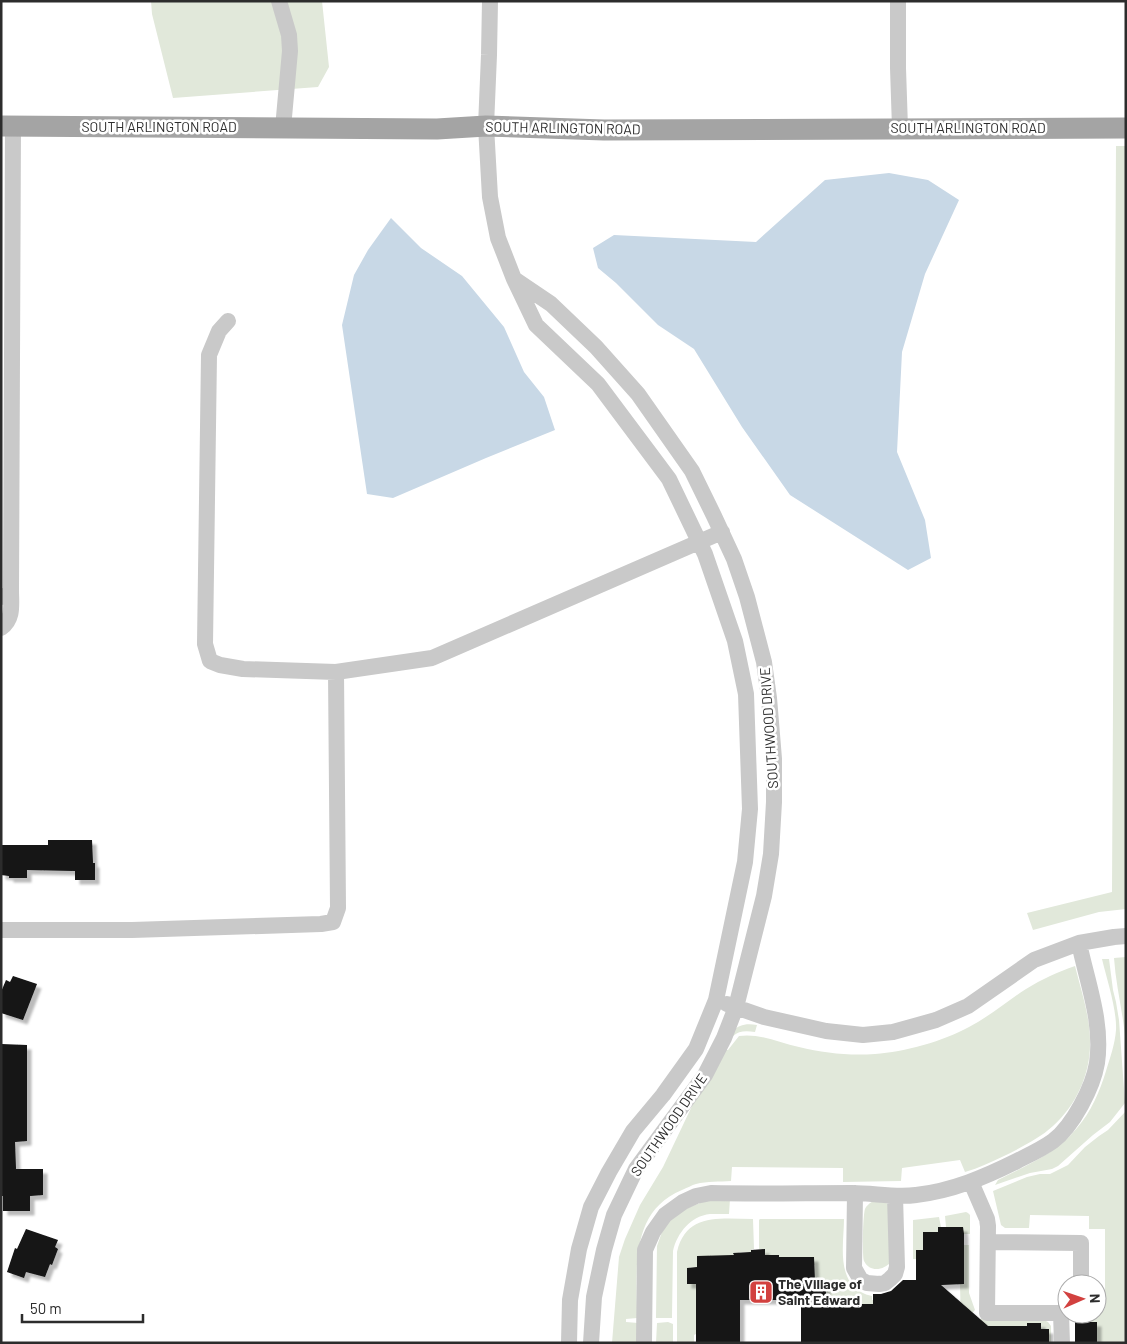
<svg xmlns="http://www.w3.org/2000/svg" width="1127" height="1344" font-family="Barlow,sans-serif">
  <defs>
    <filter id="shadow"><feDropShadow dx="4.5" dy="4.5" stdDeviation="1" flood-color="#0004"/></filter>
  </defs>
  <rect width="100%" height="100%" fill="#fff"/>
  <path fill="#e1e8da" d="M151,1H322L329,67L318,87L173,98L152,14Z
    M1116,146H1126V909L1099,912L1033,930L1027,913L1112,892Z
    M1126,957V1051C1125,1019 1116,989 1114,958Z
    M1102,959H1109L1113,990L1116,1002L1119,1020L1125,1103L1110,1122L1093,1135L1058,1166L1052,1169L1030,1173L995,1185L998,1180C1025,1166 1057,1153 1077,1128C1091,1112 1100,1091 1106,1071C1110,1058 1115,1044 1116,1030C1117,1010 1107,980 1102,959Z
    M1075,966C1081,990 1090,1016 1090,1041C1091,1072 1077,1105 1053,1126C1040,1138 1020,1148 1004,1156C991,1162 979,1168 965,1172L960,1160L902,1168L901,1181L843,1182V1168L732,1167L731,1181C720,1182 707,1181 696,1184C692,1185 687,1188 682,1190C629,1212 637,1270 637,1318L626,1319V1322L638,1323V1343H612L619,1257L625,1239L640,1205L663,1167L721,1045C731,1032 737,1021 757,1025L755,1032C738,1029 731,1034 725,1050H728L739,1036C760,1033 779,1043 799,1047C824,1053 849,1056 875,1054C904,1052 944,1041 969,1027C990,1016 1007,1001 1026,989C1042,979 1058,972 1075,966Z
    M1126,1111V1343H1097V1322H1075L1076,1318L1081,1314H1097V1311L1105,1309V1229H1089V1216L1030,1215L1029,1228H1005L1001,1225L993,1191L1027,1177L1040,1174H1050L1068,1165L1085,1147L1099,1136L1108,1130Z
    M730,1199L729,1214C723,1214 716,1214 710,1214C691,1216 677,1233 673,1251L672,1317V1318H656L657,1246L662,1232L669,1221L680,1211L705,1201Z
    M873,1201H883L888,1204L891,1262C884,1270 870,1273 864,1261C862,1257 863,1214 865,1209C866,1206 870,1203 873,1201Z
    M966,1212L968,1213L970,1215V1234H963V1227H946L945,1216Z
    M939,1217L941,1227H938V1232H923V1250H916V1259H913V1220Z
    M753,1219L754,1249H752L751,1252L734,1253V1257L718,1256H697V1267L687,1268V1284H696V1334L694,1335V1343H677V1252C686,1212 722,1219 753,1219Z
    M760,1219H844C844,1242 836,1278 861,1292C864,1294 868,1295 872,1296V1300H883L875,1304H840L826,1326V1281H815L814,1257H779V1255H765V1249H759V1220Z
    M964,1245H969V1293L975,1310L961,1325L960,1284H964Z
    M982,1317L1044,1320L1048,1322L1051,1326V1343H1049V1329H1041V1323L1027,1326H1003L969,1336Z
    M668,1322L673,1324V1343H656L657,1323Z"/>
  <path fill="#c8d8e6" d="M889,173L928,180L959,200L925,274L902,352L897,452L925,520L931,558L908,570L790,495L742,427L694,349L658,325L616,283L598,268L593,248L614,235L756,242L825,180Z
    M391,218L421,248L462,276L504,327L524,372L544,397L555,430L486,458L393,498L367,494L342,325L354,275L368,250Z"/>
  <path fill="#131313" filter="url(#shadow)" d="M48,840H92L93,863H95V880H75V871L27,870V878H9V876L1,875V845H48Z
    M13,976L37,984L23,1020L1,1013V992L6,980L10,982Z
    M1,1044L27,1045V1141L15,1142L16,1169H43V1195L30,1196V1211H3V1196H1Z
    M938,1227H963L964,1234V1284L941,1285L988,1326H1027V1323H1041V1329H1049V1343H801V1300H740V1343H696V1284H687V1268L697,1267V1256L734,1255L733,1253L751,1252V1250L765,1249V1255H779V1257H814L815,1281H826V1304H873V1294H881L891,1291L903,1280H916V1250H923V1232H938Z
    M26,1229L58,1240L55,1247L58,1249L52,1265L50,1264L45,1277L26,1272L24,1278L7,1272L15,1248L17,1249Z
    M1075,1322H1097V1343H1075Z"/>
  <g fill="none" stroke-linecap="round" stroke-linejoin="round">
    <path stroke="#c9c9c9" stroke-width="16" d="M279,1L289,35L290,51L283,128
      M490,1L489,55L486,126L490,197L498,238L514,279
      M898,1V68L900,128
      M228,321L219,331L209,355L205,644L210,661L220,665L243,669L336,672L432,658L722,532
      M1,597L6,596L11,590L13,126
      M1,628C14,619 11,604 11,590
      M1,930H132L321,924L333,922L338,908L336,672
      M727,1004L764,1017L826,1031L863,1035L893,1032L936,1020L968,1006L1034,960L1079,943L1114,937L1126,936
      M971,1182L987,1219L988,1226L987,1313H1061L1062,1343
      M855,1193L854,1268L858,1275L861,1280L867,1283L879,1284L885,1283L890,1279L895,1274L897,1267L895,1196
      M988,1242L1081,1243V1284
      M569,1343L570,1300L579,1249L591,1207L609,1172L633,1131L663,1095L696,1049L716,1000L745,862L750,809L746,694L735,641L705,554L669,479L598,384L536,325L514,279L551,304L596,347L638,394L692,471L714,516L734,559L747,597L764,662L769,698L774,759V802L771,854L764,896L736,1007L724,1038L705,1075L636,1169L614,1215L604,1250L594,1297L591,1343
      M644,1343L645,1250L653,1232L665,1215L683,1202L696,1196L711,1193C758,1194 805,1193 852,1193C874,1193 895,1198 916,1195C952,1191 985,1177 1017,1161C1029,1155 1042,1149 1053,1141C1073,1126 1093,1087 1097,1063C1103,1022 1087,982 1079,943"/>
    <path stroke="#a4a4a4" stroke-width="21" d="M1,126L437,129L486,126L604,130L1126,128"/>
  </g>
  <defs>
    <g id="building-square" transform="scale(1.25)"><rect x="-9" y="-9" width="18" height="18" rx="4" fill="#d2413f" stroke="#fff"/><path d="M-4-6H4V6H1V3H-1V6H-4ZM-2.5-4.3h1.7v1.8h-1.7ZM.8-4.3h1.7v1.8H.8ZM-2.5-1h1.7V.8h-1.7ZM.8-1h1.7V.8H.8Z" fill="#fff"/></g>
  </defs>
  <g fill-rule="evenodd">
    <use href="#building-square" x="761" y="1292"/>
  </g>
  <g text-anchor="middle" stroke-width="5" stroke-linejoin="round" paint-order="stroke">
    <g font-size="14" fill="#2c2c2c" stroke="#fff">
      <text x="159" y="132">SOUTH ARLINGTON ROAD</text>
      <text transform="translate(563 128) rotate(1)" y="5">SOUTH ARLINGTON ROAD</text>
      <text x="968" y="133">SOUTH ARLINGTON ROAD</text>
      <text transform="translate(769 728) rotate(-94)" y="5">SOUTHWOOD DRIVE</text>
      <text transform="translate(669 1125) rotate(-55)" y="5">SOUTHWOOD DRIVE</text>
    </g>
    <g font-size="14" font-weight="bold" fill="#2c2c2c" stroke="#fff" text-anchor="start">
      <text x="778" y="1289">The Village of<tspan x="778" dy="16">Saint Edward</tspan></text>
    </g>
  </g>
  <rect width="1127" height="1344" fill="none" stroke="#2c2c2c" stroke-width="5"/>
  <g transform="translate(1082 1299) rotate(88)"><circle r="24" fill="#ffffff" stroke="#ababab"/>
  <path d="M0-4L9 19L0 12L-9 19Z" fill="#d2413f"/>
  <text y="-8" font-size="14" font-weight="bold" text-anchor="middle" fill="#2c2c2c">N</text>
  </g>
  <path d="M22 1314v8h121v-8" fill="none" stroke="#2c2c2c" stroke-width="2.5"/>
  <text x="30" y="1314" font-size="15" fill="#2c2c2c" stroke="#ffffff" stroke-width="4" paint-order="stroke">50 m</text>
</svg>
